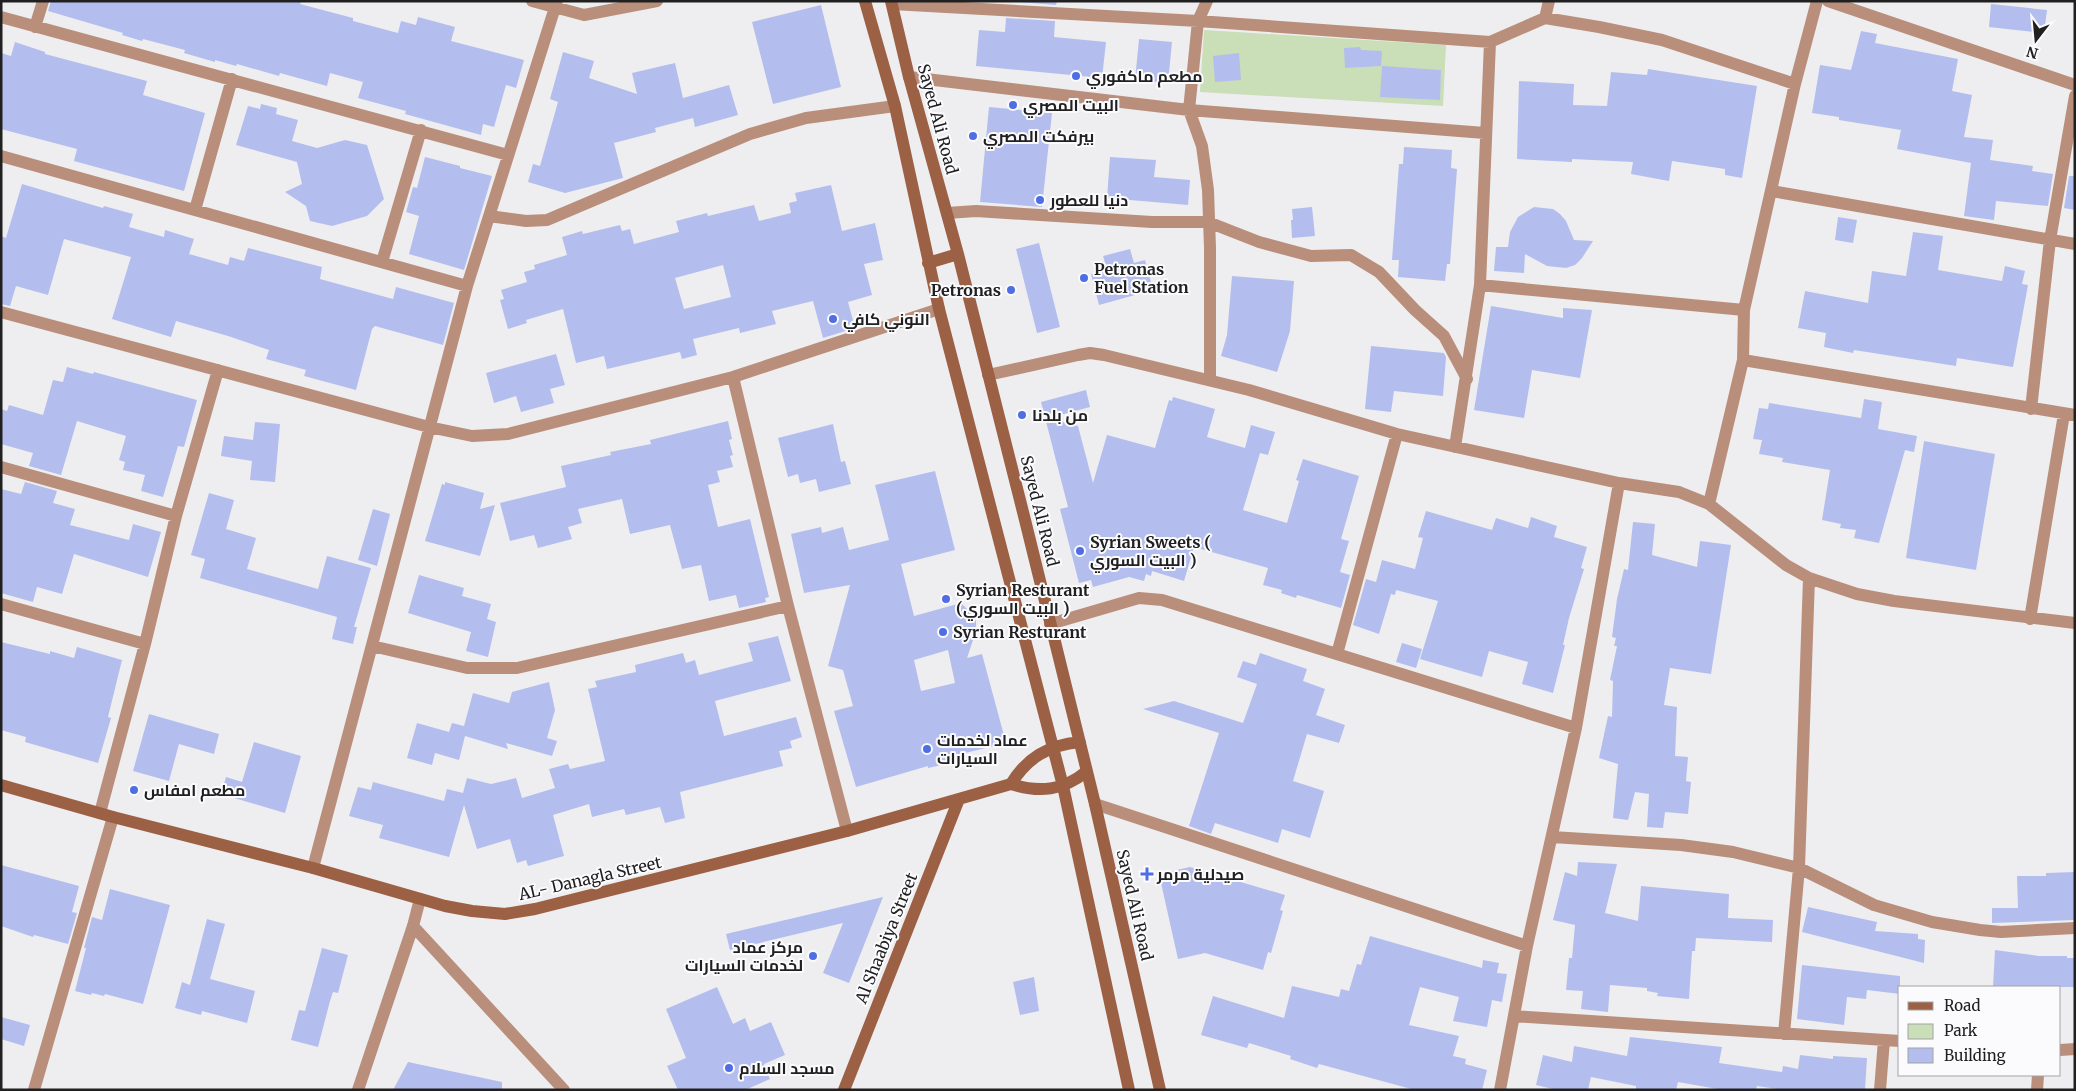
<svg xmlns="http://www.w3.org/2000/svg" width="2076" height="1091" font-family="Merriweather,Cairo,serif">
  <rect width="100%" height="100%" fill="#eeeef0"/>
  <path fill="#cadeb8" d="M1204,30L1446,45L1443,106L1200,92Z"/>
  <path fill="#b3beee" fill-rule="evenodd" d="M51,1H301L300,4L353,18V21L398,33L401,21L416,25L418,17L455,27L451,41L524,60L516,88L506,85L494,127L483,124L481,135L405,114L406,111L358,98L363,82L330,73L327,86L280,73L279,76L237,64L236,66L215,60V62L184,53L185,50L143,39L142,41L122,35L123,33L48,11Z
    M1008,1H1057L1056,5Z
    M1991,4L2047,10L2044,33L1989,27Z
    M821,5L841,87L773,104L752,22Z
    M1006,18L1055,21L1054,37L1106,42L1102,78L976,66L979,30L1005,32Z
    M1861,31L1877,34L1875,43L1958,59L1952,91L1972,95L1964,137L1993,140L1990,160L2033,166L2032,171L2053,174L2048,206L1996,201L1994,220L1964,216L1971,163L1897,149L1901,130L1839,120V117L1812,113L1820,65L1851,70Z
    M1139,39L1172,42L1168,83L1135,80Z
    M15,42L45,52V54L147,81L143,95L205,113L184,191L74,161L77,149L1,129V53L11,56Z
    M1360,47L1361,50L1382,51L1381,66L1345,68L1344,48Z
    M563,52L594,61L589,78L637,94L632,73L675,63L683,98L729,85L738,115L695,127L693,118L655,128L656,132L614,143L623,178L565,193L528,182L533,164L540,166L558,102L550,99Z
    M1239,53L1241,80L1215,82L1213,56Z
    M1382,66L1441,70L1440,100L1380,97Z
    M1648,69L1757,86L1742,178L1725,175V169L1672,161L1669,181L1631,174L1633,162L1572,159V162L1517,159L1519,81L1574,84L1573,105L1607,106L1611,72L1647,75Z
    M261,104L277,108L276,114L298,120L292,141L317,148L345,140L367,145L384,199L367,216L332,226L310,221L306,206L285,192L302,184L297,162L236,145L248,106L260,109Z
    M989,107L1052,113L1042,207L980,202Z
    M1404,147L1452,150L1451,168L1457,169L1450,264H1447L1445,281L1398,277L1399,260H1392L1399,164H1403Z
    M425,157L460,166V168L492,176L464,270L409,254L419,216L406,212L413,187L417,188Z
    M1110,157L1156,160L1154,177L1190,180L1188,205L1107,198Z
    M2069,176H2075V210L2064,208Z
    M22,184L103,208L104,206L133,214L129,227L164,237L165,230L194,239L189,254L228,265L230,257L244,261L248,248L322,267L320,279L393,299L396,287L454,303L443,345L375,326L372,329L356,390L304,376L306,370L266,359L269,350L228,336L176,321L171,337L112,319L131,257L64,239L48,295L16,286L10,306L1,304V236L6,238Z
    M831,185L842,231L875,223L883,260L864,264L872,295L848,302L855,328L823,338L813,301L772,311L776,324L740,333L739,328L693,339L697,355L682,359L680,352L607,369L604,356L576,363L563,309L526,320L527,323L508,329L500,300L504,299L501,290L527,282L524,272L535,269L534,265L567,255L562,237L582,231L583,234L620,225L622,231L630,229L634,244L679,232L676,221L707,213L708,216L754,205L759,221L791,213L789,203L797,201L795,193ZM723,265L731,297L684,309L675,278Z
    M1312,207L1315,236L1292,238L1291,220H1293L1292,209Z
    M1534,207L1553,209L1560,214L1566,221L1574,240L1593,241L1582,258L1575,265L1566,268L1547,266L1525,254L1524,273L1494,271L1496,247H1508L1510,232L1518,217Z
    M1838,217L1857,220L1853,243L1835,240Z
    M1913,232L1943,236L1938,270L2002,281L2005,266L2025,271L2022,284L2028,285L2013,367L1957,358L1956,366L1854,350L1853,353L1824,347L1826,333L1798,328L1805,291L1868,303L1872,271L1906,276Z
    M1039,243L1060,327L1037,333L1016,249Z
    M1130,249L1134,263L1145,260L1153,290L1099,305L1091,274L1107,270L1103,256Z
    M1232,276L1294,281L1290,331L1277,372L1221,356L1227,335Z
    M1491,306L1563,318V308L1592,310L1580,378L1532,370L1524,418L1474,410Z
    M1371,346L1444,353L1446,357L1443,396L1394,391L1391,412L1365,409Z
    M556,354L565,385L550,389L554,403L521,412L516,396L494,403L486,373Z
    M67,367L93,374L94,372L197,400L184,447L178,446L163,497L141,491L145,475L123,470L125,462L119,460L126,436L77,421L61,475L29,466L33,453L1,444V409L7,411L9,405L43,415L53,380L63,382Z
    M1086,390L1090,407L1049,418L1078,426L1093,483L1107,435L1155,448L1169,400L1172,401L1173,397L1215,409L1207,437L1245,448L1251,425L1275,432L1268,455L1260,453L1243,510L1287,523L1299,481L1296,480L1303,459L1359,476L1341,539L1349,541L1340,572L1350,575L1341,608L1297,595L1296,598L1281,593L1282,590L1263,585L1268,568L1194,547L1184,581L1152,571L1151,576L1146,574L1144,581L1129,577L1093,587L1091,580L1079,583L1060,509L1068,507L1041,402Z
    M1864,399L1882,402L1878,429L1917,436L1914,452L1905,450L1879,543L1854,538L1856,530L1840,528L1841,524L1822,520L1830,470L1782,462L1783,458L1759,454L1762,440L1753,439L1759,408L1768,409L1769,403L1861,418Z
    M728,421L732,439L729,440L733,455L730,456L733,467L717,471L720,482L708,485L718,527L750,519L769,597L765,598L766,602L739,608L736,595L709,601L701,565L682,569L670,525L630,534L622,499L578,509L582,523L568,527L572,539L538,548L534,535L510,541L500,503L566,487L561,466L611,455L610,452L651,444L650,440Z
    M255,422L280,424L275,482L250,480L252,461L221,456L224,436L253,440Z
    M833,424L841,462L845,461L851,484L819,492L816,479L800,483L798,474L788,477L778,438Z
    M1924,441L1995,454L1976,570L1906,558Z
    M935,471L955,550L901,564L914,616L961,603L971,613L976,621V631L967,658L982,654L1006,743L949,757L951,763L928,768V766L856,787L834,711L853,706L843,670L828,666L850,585L804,593L791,534L821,527L822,533L843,527L849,550L889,540L875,485ZM948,650L955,683L921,691L914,660Z
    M25,482L57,491L53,503L75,509L70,525L129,540L133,524L161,532L148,577L74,554L62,594L37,587L33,602L1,593V489L21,494Z
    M445,482L484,493L480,509L495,505L480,556L425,541L442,484L445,485Z
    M209,493L234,500L226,529L256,538L247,569L318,589L327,556L371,568L354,627H357L353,644L332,639L337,617L200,578L205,559L191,555Z
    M373,509L390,514L377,566L358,560Z
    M1426,511L1492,530L1496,518L1528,528L1531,517L1557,526L1554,537L1587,547L1581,568L1584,569L1569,618L1563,645H1565L1553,693L1522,684L1528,662L1489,651L1482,677L1420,659L1438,601L1396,590L1395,595L1391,594L1379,634L1353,625L1366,579L1376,582L1382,560L1415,569L1423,538L1418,537Z
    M1633,522L1655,524L1652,555L1697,567L1700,541L1731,545L1711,674L1670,668L1664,705L1677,707L1675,756L1688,757L1686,781L1691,782L1688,814L1665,812L1663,828L1647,827L1649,794L1635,792L1628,820L1613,818L1618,764L1599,758L1608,716L1612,717L1613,681L1610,680L1617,646H1614L1616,638L1612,637L1617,599L1624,569L1628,570Z
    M419,575L464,588L462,596L491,604L487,619L496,622L488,657L466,651L471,632L408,613Z
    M778,636L791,681L715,701L724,736L796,717L802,737L790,741L792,748L779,751L783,766L680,792L685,818L665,823L660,807L626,815L624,809L592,817L589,804L553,815L564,856L528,866L526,860L517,863L510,839L477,849L464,805L449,857L379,838L383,825L349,816L358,787L371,790L373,782L444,801L447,789L463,793L467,778L491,784L516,778L522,798L555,788L549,769L568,764L570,769L605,761L588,689L597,687L595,681L636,672L635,665L683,653L686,663L695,660L699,675L753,661L748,643Z
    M1,642L50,654V651L74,658L77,647L122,660L108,717L111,718L98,763L25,742L26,737L1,730Z
    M1402,643L1422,649L1416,668L1396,662Z
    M1260,653L1307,669L1303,681L1325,689L1316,715L1345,725L1339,743L1307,734L1293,781L1324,791L1310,838L1282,829L1278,843L1215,823L1211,834L1189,826L1219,733L1143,709L1174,701L1243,723L1257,684L1237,677L1243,661L1256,665Z
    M549,682L555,710L547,738L557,741L552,756L506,743L508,749L465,736L459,760L435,753L432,765L407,758L417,723L449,732L452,723L464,726L473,693L509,703L512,692Z
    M149,714L219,734L214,754L179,744L169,781L133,771Z
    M254,742L301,756L285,813L221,794L226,777L242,782Z
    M1578,862L1617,864L1605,913L1638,921L1641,886L1729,894L1728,918L1773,920L1772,942L1696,938L1695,951H1692L1689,999L1657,996L1658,993L1647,991V988L1610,985L1608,1012L1581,1009L1583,991L1566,990L1569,958H1572L1575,925L1553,920L1565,872L1577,876Z
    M1,865L79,886L72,912L77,913L68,944L34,935L33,937L1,926Z
    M1190,867L1285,895L1280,910L1283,911L1271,953L1268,952L1263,970L1205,953L1178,959L1159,874Z
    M2075,872V920L1992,923V908H2018L2017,876H2046V873Z
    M110,889L170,905L143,1004L105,994L104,996L92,993L91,995L75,991L86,948H84L92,917L102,920Z
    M883,897L849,983L823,973L843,923L730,950L726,934Z
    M1808,907L1877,922L1875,931L1918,934V939L1925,940L1924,963L1802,932Z
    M207,919L225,924L210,979L255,991L247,1023L202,1011L201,1015L175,1008L182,982L190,985Z
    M1370,936L1482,968L1483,960L1499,963L1497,973L1507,974L1502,1002L1492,1000L1487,1027L1453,1021L1459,997L1420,987L1409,1025L1459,1036L1453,1056L1466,1059L1465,1064L1487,1070L1482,1090H1415L1319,1064L1317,1068L1290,1059L1291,1056L1249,1043L1247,1048L1201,1035L1213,996L1284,1018L1292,986L1339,997L1341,989L1349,991L1357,964L1361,965Z
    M322,948L348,955L338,993L333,992L330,1001L318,1047L291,1040L299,1010L305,1011Z
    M1995,950L2039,956H2067V958H2075V987H1993Z
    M1802,965L1900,976V994L1867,990L1866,999L1847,997L1844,1025L1797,1019Z
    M1034,977L1039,1011L1020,1015L1013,982Z
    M717,987L733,1024L745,1018L750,1031L771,1022L785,1055L764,1064L770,1079L745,1090H678L667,1066L686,1058L666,1009Z
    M1,1017L30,1025L24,1046L1,1039Z
    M1630,1037L1722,1047L1719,1063L1782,1072L1783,1066L1798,1069L1800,1055L1833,1059V1056L1867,1058L1865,1090H1784L1757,1086L1756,1090H1723L1678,1082L1676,1090H1636V1086L1591,1077L1588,1090H1557L1536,1085L1543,1055L1572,1062L1574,1046L1627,1056Z
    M408,1062L502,1082V1090H393Z"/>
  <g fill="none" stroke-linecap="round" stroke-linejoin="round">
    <path stroke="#b98f7c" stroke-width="12" d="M532,1L584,15L657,1
      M1207,1L1198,21L1189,110L1202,146L1208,190L1210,248V380
      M1828,1L2075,85
      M892,4L1198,21L1490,42L1545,18L1599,27L1662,40L1795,84
      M1,17L508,155
      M1545,18L1549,1
      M35,27L43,1
      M909,77L1189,110L1485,133
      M1,156L467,286
      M1772,191L2075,244
      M195,210L232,79
      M947,213L976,211L1152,222H1208L1259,242L1311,256L1351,255L1379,272L1415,310L1444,336L1467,379
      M489,216L526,221L547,220L750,134L806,118L895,106
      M382,262L421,130
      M1480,285L1744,310
      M1,312L429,427L472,436L508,434L733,377L939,309
      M1743,360L2075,415
      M988,375L1078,355L1090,353L1104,355L1249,390L1397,434L1619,483L1679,492L1709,504L1786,565L1809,578L1857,594L1894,601L2075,623
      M733,377L788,606L847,831
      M2031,409L2050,240L2075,96
      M1455,447L1480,285L1490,42
      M1,467L176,516
      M1709,504L1743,360L1744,310L1795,84L1817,1
      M1,604L145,644
      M2030,619L2064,414
      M1050,624L1139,598L1162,600L1576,728
      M372,646L467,668H517L788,606
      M1337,654L1397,434
      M1095,804L1527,946
      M100,813L145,644L176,516L218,370
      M1552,837L1681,845L1733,852L1799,868L1874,905L1932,922L1980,930L2001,932L2075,928
      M313,868L467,286L557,1
      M413,926L564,1090
      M1514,1016L1900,1041
      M1784,1034L1799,868L1809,578
      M2060,1050L2075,1049
      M34,1090L113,817
      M358,1090L413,926L420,899
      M1500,1090L1527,946L1576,728L1619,483
      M1880,1090L1884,1040
      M2037,1090L2038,1075"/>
    <path stroke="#9c6045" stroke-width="12" d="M865,1L895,106L939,309L1063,786L1129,1090
      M891,1L909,77L958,254L1025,520L1095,804L1160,1090
      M928,263L958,254
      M1011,784C1027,758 1048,745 1080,742
      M1,785L113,817L313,868L445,906L472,911L505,914L535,909L847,831L1011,784C1039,793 1063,791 1087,771
      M844,1090L959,799"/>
  </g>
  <g fill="#4f6ee3" stroke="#fbfbfd" stroke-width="2">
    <circle cx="1076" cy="76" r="5"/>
    <circle cx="1013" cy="105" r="5"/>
    <circle cx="973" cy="136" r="5"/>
    <circle cx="1040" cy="200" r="5"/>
    <circle cx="1084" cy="278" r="5"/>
    <circle cx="1011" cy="290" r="5"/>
    <circle cx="833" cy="319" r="5"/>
    <circle cx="1022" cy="415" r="5"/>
    <circle cx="1080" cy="551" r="5"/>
    <circle cx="946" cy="599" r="5"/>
    <circle cx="943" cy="632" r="5"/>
    <circle cx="927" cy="749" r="5"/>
    <circle cx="134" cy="790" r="5"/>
    <path d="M1144.5 866.5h5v5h5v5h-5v5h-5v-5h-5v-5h5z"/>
    <circle cx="813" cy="956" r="5"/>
    <circle cx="729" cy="1068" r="5"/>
  </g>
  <g text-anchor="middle" stroke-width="4" stroke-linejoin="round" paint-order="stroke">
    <g font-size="16" font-weight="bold" fill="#202021" stroke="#fbfbfd" text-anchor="start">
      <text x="1086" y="82">مطعم ماكفوري</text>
      <text x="1023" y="111">البيت المصري</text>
      <text x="983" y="142">بيرفكت المصري</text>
      <text x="1050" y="206">دنيا للعطور</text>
      <text x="1094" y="275">Petronas<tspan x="1094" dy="18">Fuel Station</tspan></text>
      <text x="1001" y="296" text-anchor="end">Petronas</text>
      <text x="843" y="325">النوني كافي</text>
      <text x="1032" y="421">من بلدنا</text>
      <text x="1090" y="548">Syrian Sweets (<tspan x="1090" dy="18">البيت السوري )</tspan></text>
      <text x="956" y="596">Syrian Resturant<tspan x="956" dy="18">(البيت السوري )</tspan></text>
      <text x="953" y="638">Syrian Resturant</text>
      <text x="937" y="746">عماد لخدمات<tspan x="937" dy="18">السيارات</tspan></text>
      <text x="144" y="796">مطعم امفاس</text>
      <text x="1157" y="880">صيدلية مرمر</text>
      <text x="803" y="953" text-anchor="end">مركز عماد<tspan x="803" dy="18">لخدمات السيارات</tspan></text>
      <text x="739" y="1074">مسجد السلام</text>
    </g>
    <g font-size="16" fill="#202021" stroke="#fbfbfd">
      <text transform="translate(938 119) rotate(75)" y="6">Sayed Ali Road</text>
      <text transform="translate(1040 511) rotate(76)" y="6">Sayed Ali Road</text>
      <text transform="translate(590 878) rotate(-13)" y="6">AL- Danagla Street</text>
      <text transform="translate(1135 905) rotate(77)" y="6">Sayed Ali Road</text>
      <text transform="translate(886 938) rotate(-68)" y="6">Al Shaabiya Street</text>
    </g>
  </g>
  <rect width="2076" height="1091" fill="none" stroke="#202021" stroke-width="5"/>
  <rect x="1898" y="986" width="162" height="90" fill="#fbfbfd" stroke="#a3a3a5"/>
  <rect x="1908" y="1002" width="25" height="8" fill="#9c6045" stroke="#a3a3a5"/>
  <text x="1944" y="1011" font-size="15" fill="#202021">Road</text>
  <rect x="1908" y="1024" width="25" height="15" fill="#cadeb8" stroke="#a3a3a5"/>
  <text x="1944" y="1036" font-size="15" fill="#202021">Park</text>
  <rect x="1908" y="1048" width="25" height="15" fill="#b3beee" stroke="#a3a3a5"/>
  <text x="1944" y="1061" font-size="15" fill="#202021">Building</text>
  <g transform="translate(2036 40) rotate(196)" stroke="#fbfbfd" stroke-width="4" paint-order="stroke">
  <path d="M0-4L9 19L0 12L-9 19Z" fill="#202021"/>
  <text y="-8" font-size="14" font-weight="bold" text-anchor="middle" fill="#202021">N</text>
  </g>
</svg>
